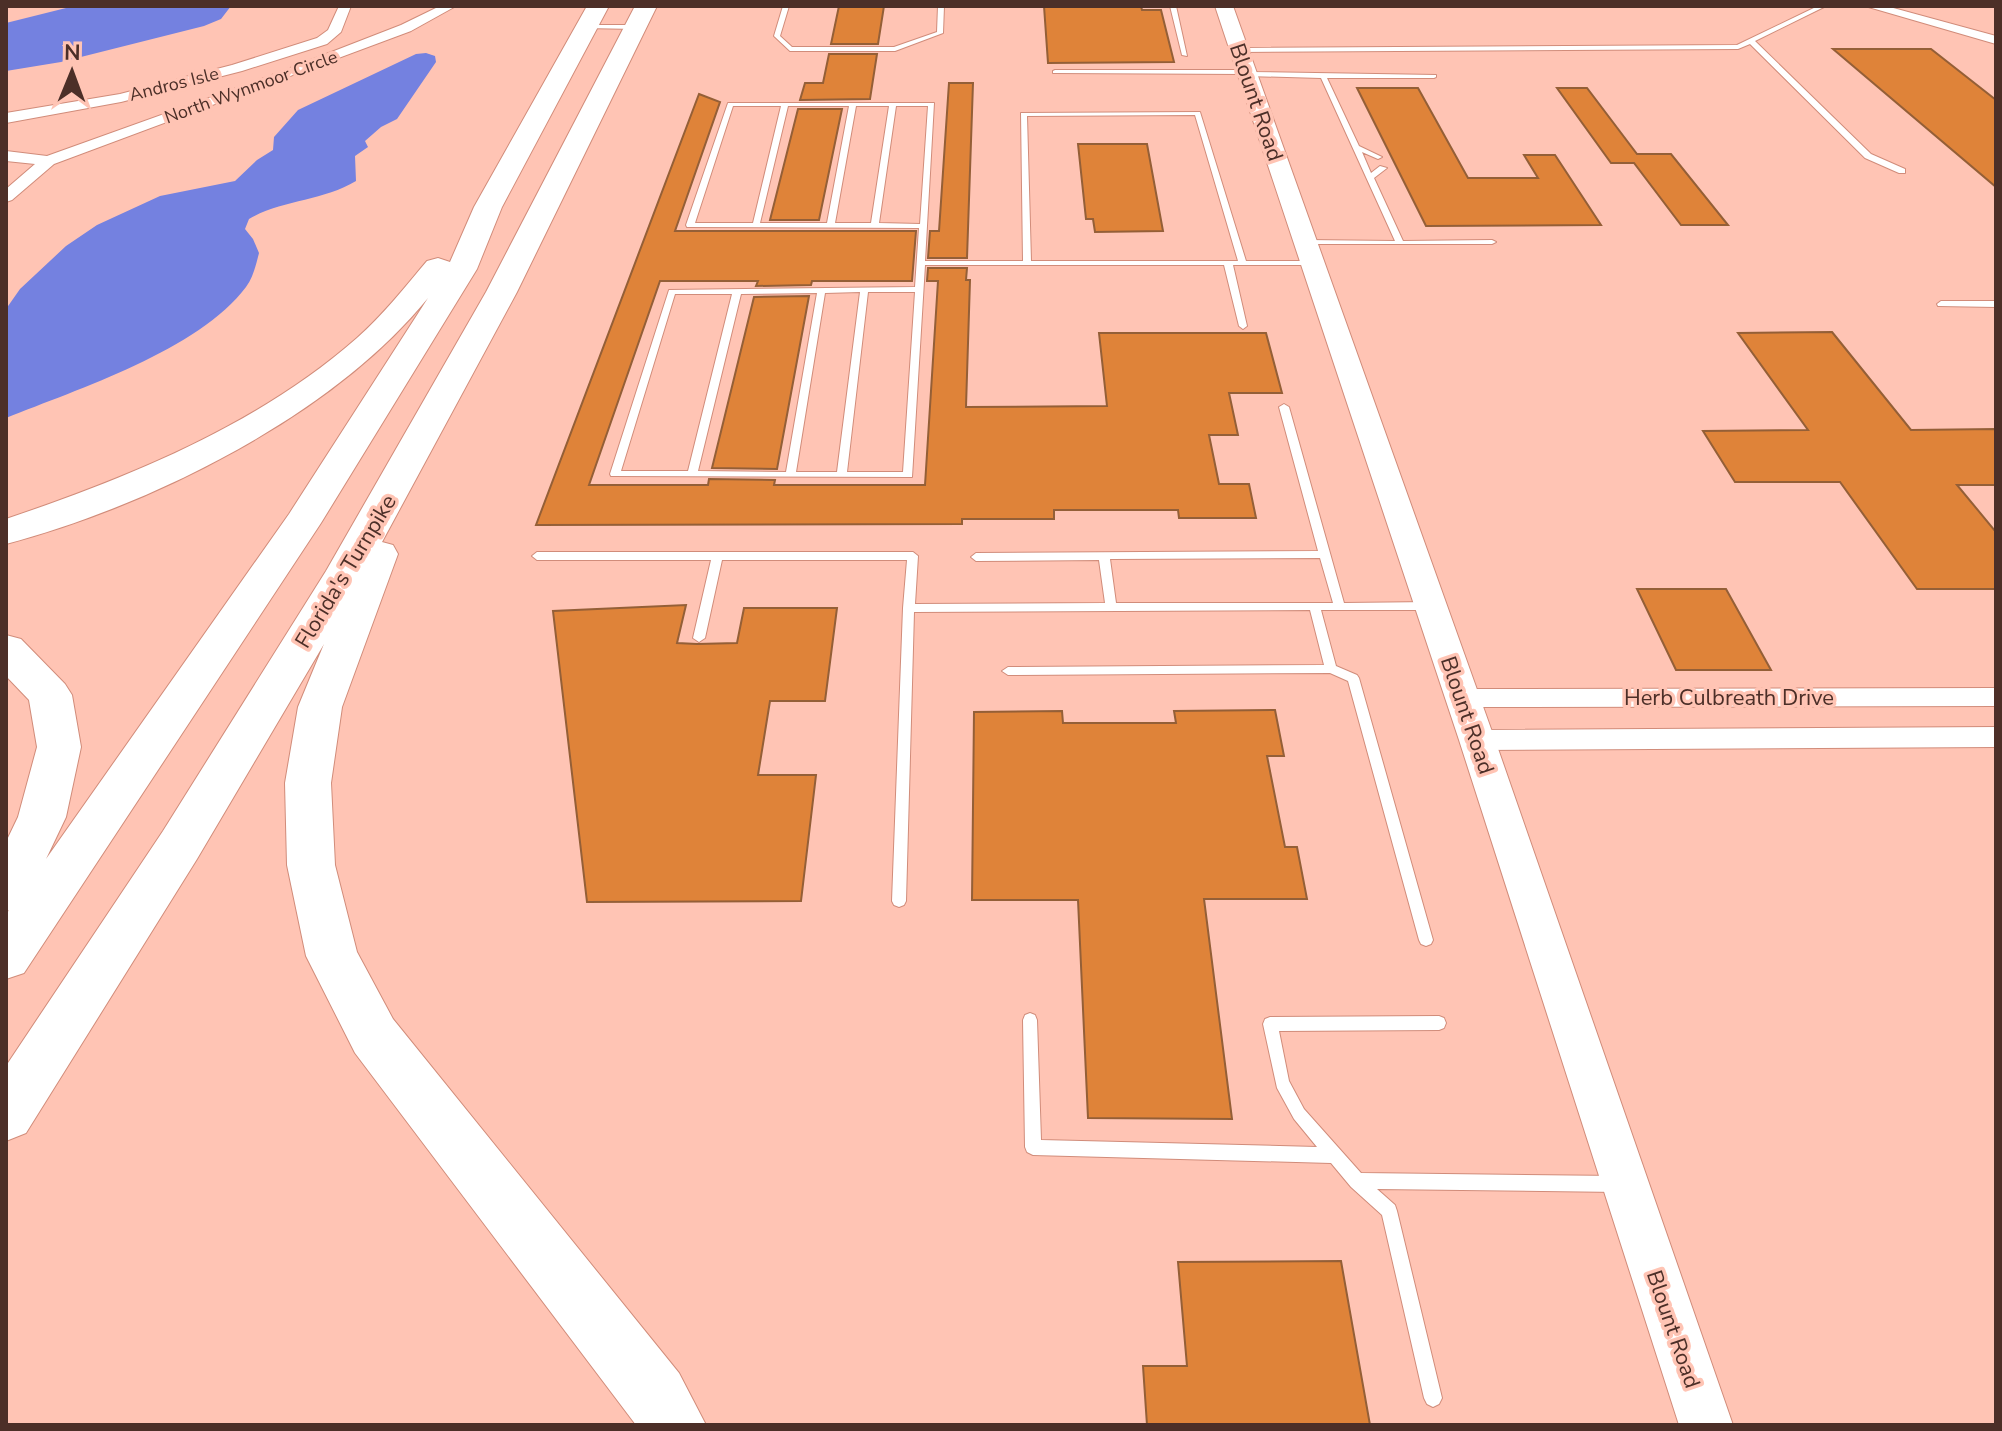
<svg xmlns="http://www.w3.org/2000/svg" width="2002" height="1431" font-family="'Nunito Sans',sans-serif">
  <rect width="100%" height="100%" fill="#ffc4b4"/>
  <path fill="#7481e0" d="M74,6H231L221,19L204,26L61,62L6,71V23Z
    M426,53L435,56L436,62L397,119L381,127L365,141L368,147L355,156L356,181C323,201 281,200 249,219L245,229L253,239L259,253C256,265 253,278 246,287C199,350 78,389 6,418V309L20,289L66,246L97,225L160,196L235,181L257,160L273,150L274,137L298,110L416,54Z"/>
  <path fill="#df8339" stroke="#945f37" stroke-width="2" d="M839,6H884L878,44H831Z
    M1044,6H1141L1142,10H1161L1174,62L1048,63Z
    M1833,49H1931L1996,100V187Z
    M829,54H877L870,99L800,100L805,83H823Z
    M949,83H973L967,258H928L930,231H939Z
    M1357,88H1418L1468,178H1538L1524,155H1555L1601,225L1426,226Z
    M1557,88H1587L1637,154H1671L1728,225H1681L1634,163H1611Z
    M699,94L720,102L675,231H916L912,281H812L811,285L756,286L758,281H660L589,485H708L709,479L775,480L774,485H925L938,281H927L928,268H967L966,280H970L966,407L1107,406L1099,333H1266L1282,393H1229L1238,435H1209L1219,484H1249L1256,518H1179L1178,510H1054V519H962V524L536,525Z
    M798,109H842L819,220H770Z
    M1078,144H1147L1163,231L1095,232L1093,219H1086Z
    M809,296L777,469L712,468L754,297Z
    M1832,332L1911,430L1996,429V485H1957L1996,532V589H1917L1840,482H1735L1703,431L1808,430L1738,333Z
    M1637,589H1726L1771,670H1676Z
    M686,605L677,643L697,644L737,643L744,608H837L825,701H770L758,775H816L801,901L587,902L553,611Z
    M1275,710L1284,756H1267L1285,847H1297L1307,899H1204L1232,1119L1088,1118L1078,900H972L974,712L1062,711L1063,723H1176L1174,711Z
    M1341,1261L1370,1425H1147L1143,1366H1187L1178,1262Z"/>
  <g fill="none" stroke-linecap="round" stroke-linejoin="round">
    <g stroke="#d18c7a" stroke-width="2">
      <path id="lane" d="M783,6H789L780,36L792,47H894L937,32L938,6H944L943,33L895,51H790L774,36Z
        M1170,6H1176L1187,56L1182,55Z
        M1818,6H1826L1755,41L1871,154L1905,169V173H1899L1865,158L1750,44L1738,49L1239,52L1236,50L1239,48L1737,45Z
        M586,25H636L639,27L636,29L584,28Z
        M1055,70H1247L1250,72L1436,75V77L1434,78H1327L1359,146L1382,157L1378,159L1362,152L1371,173L1380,166L1387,168L1374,178L1403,241L1492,240L1496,242L1492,244H1303L1302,242L1306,240L1395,241L1321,78L1247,76L1244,74L1053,73V71Z
        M728,103H934L925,261H1023L1021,113L1200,112L1246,261H1313L1317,263L1313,265H1233L1247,326L1243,329L1239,326L1224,265H925L912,477L611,476L610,474L669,290L915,287L919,228L687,227L686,225ZM733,106H781L753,223H695ZM788,106H849L827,223H760ZM856,106H889L871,223H835ZM896,106H928L920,224L879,223ZM1195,115L1238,261H1031L1027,116ZM860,292L837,472H796L825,293ZM868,292H915L903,472H847ZM817,293L786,472L698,471L741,294ZM675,294H732L688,471H621Z
        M1941,301H1996V307L1938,306L1937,304Z
        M1284,404L1289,407L1344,603L1431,602L1437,606L1431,610H1321L1336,666L1357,675L1359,678L1433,940L1431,944L1426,946L1421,944L1419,940L1348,681L1330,673L1008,675L1002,671L1008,667L1324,665L1310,610L914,612L906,901L904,905L899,907L894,905L892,901L903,608L907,560H722L705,638L699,642L693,638L711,560H537L532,556L537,552H913L918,556L915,604L1105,603L1099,560L976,561L971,557L976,553L1318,551L1279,407ZM1320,558L1333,603H1116L1110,559Z
        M1030,1013L1035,1015L1037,1020L1041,1140L1317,1147L1294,1119L1277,1088L1263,1024L1265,1019L1270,1017L1439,1016L1444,1018L1446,1023L1444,1028L1439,1030L1279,1031L1289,1081L1304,1109L1361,1173L1618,1176L1624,1178L1626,1184L1624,1190L1618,1192L1377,1189L1395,1205L1397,1211L1442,1398L1439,1404L1433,1407L1427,1404L1424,1398L1382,1215L1351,1187L1331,1163L1033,1155L1027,1152L1025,1147L1023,1020L1025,1015Z"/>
    </g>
    <g stroke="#d18c7a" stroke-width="2">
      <path id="street" d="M339,6H351L341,32L327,44L242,71L121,102L6,123V113L120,94L232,65L317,38L328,30Z
        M440,6H456L411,31L54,164L12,200L6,202V189L35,164L6,161V151L47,156L267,77L401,25Z
        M1865,6H1886L1996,36V44Z
        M1996,688V706L1462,707L1453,705L1449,698L1453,691L1462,689Z
        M1996,727V747L1477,750L1468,747L1464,740L1468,733L1477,730Z"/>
    </g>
    <g stroke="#d18c7a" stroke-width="2">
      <path id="secondary" d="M1215,6H1233L1495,740L1733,1425H1679L1459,740Z"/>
    </g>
    <g stroke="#d18c7a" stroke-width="2">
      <path id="highway" d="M587,6H609L502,207L477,269L321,523L24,973L6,979V915L9,910L6,912V842L18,817L37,747L29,700L6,676V635L21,639L65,684L72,695L81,747L66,817L46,859L289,514L428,298C332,416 152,505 6,544V519C130,477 258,425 357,338C383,315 405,287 427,261L438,258L450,262L474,207Z
        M635,6H657L517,292L382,542L393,545L398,554L342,707L331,783L335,865L357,952L393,1019L679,1373L706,1425H636L355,1053L306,956L287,865L285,783L298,707L324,644L197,859L26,1133L6,1141V1066L163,831L326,571L486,292Z"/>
    </g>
    <use href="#lane" fill="#fff" fill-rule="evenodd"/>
    <use href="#street" fill="#fff" fill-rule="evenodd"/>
    <use href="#secondary" fill="#fff" fill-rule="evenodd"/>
    <use href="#highway" fill="#fff" fill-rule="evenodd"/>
  </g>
  <g text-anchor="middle" stroke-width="7" stroke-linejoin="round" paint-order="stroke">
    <g font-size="18" fill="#4c2f28" stroke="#ffc4b4">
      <text transform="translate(174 84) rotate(-14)" y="6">Andros Isle</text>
      <text transform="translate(251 87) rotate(-20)" y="6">North Wynmoor Circle</text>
    </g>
    <g font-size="22" fill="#4c2f28" stroke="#ffc4b4">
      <text transform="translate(1257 102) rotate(71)" y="8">Blount Road</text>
      <text transform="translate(345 571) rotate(-59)" y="8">Florida's Turnpike</text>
      <text x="1729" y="705">Herb Culbreath Drive</text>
      <text transform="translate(1468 715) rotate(71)" y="8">Blount Road</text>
      <text transform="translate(1674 1329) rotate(71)" y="8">Blount Road</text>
    </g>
  </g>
  <rect width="2002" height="1431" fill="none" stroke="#4c2f28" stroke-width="16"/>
  <g transform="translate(72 72) rotate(1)" stroke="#ffc4b4" stroke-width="6" paint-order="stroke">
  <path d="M0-6L14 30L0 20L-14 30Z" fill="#4c2f28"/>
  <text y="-12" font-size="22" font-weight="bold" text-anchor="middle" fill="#4c2f28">N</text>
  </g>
</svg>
